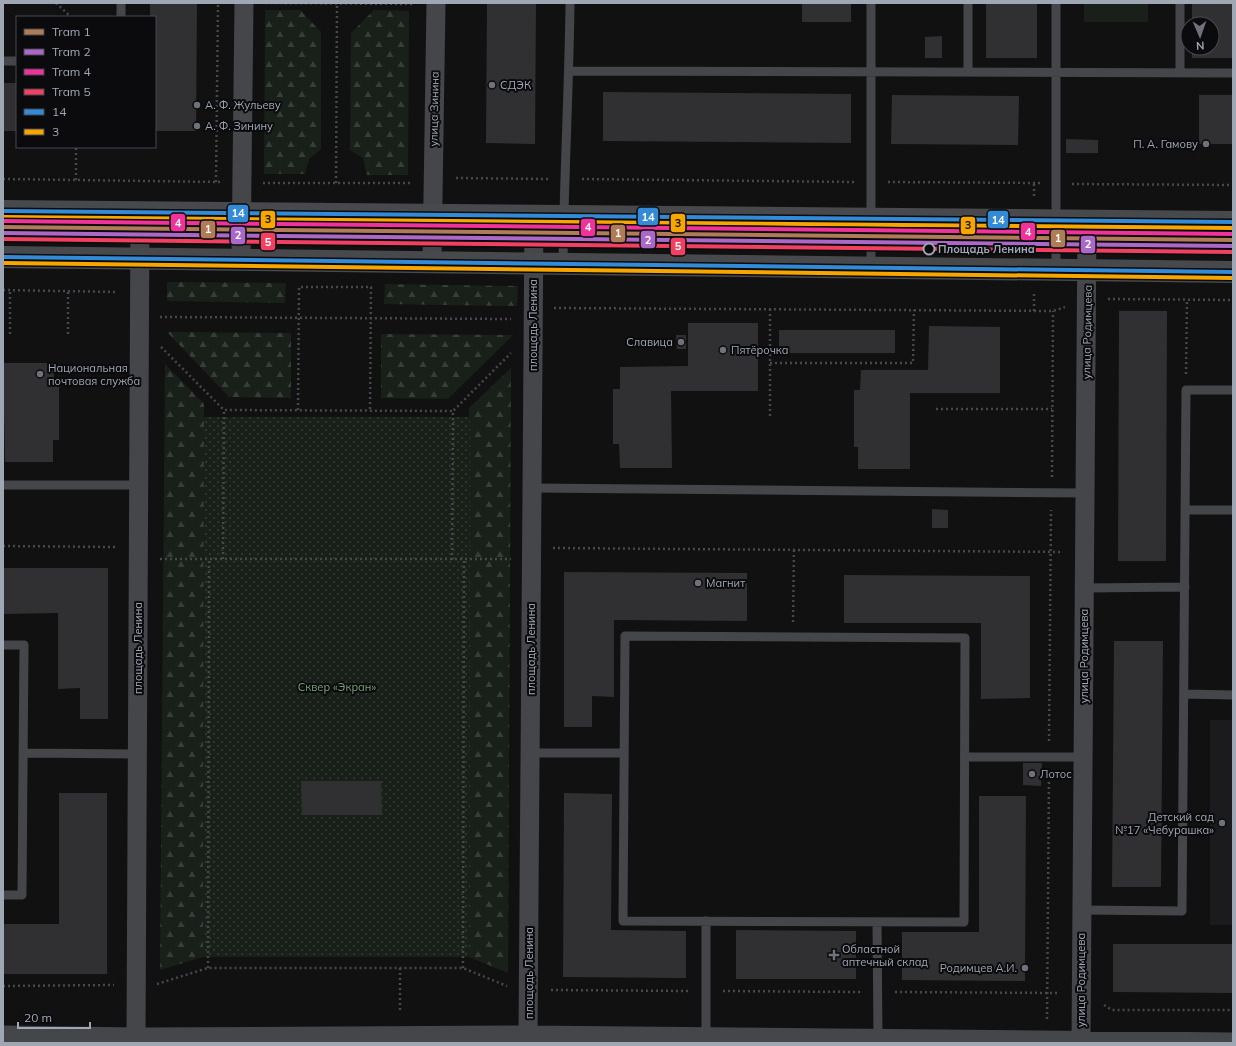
<svg xmlns="http://www.w3.org/2000/svg" width="1236" height="1046" font-family="Mulish,sans-serif">
  <defs>
    <pattern id="forest-firs" width="22" height="20" patternUnits="userSpaceOnUse"><rect width="22" height="20" fill="#19201a"/><path d="M5 1l3.5 6h-7zM16 11l3.5 6h-7z" fill="#373e39"/></pattern>
    <pattern id="park-dots" width="8" height="8" patternUnits="userSpaceOnUse"><rect width="8" height="8" fill="#19201a"/><path d="M2 2h.1M6 6h.1" fill="none" stroke="#373e39" stroke-width="1.8" stroke-linecap="round"/></pattern>
  </defs>
  <rect width="100%" height="100%" fill="#111"/>
  <path fill="#1b1b1d" d="M1210,720H1233V925H1210Z"/>
  <path fill="#19201a" d="M1084,3H1148V22H1084Z"/>
  <path fill="url(#forest-firs)" d="M265,10H300L321,32V149L309,159L305,174H264Z
    M374,10L409,11L408,175H367L363,158L350,150L351,33Z
    M167,282L286,283L285,303L167,301Z
    M385,284L518,286L517,306L384,304Z
    M167,332L291,333V398L229,397Z
    M381,334L513,335L448,399L381,398Z
    M165,364L204,404L203,957L160,970Z
    M511,368L508,973L469,957V408Z"/>
  <path fill="url(#park-dots)" d="M204,417H470L469,957H203Z"/>
  <path fill="#303032" d="M150,3H197L196,131H155V17H150Z
    M487,3H536L535,144L486,143Z
    M802,3H851V22H802Z
    M986,3H1037V58H986Z
    M1192,3H1233V58H1192V48H1212V24H1192Z
    M942,36V58H925V37Z
    M3,83H17V131H3Z
    M603,92L851,94V143L603,141Z
    M892,95L1019,96L1018,145L891,144Z
    M1199,95H1233V144H1199Z
    M1066,139L1098,140V153H1066Z
    M1119,311H1167L1166,561H1118Z
    M688,323H758V391H671L672,468H620L619,444H613V389H620V367L688,366Z
    M929,326L1000,327V393H910V469H858V447H854V390H860L861,370H928Z
    M779,330H895V353H779Z
    M676,335H686V349H677Z
    M3,363H54V384H59V440H53V462H5Z
    M932,509L948,510V528H932Z
    M3,568H108V719H80V688L58,689V613L3,614Z
    M564,572L747,573V621L614,620V697L592,696V727H564Z
    M844,575L1030,576V698L981,699V623H844Z
    M1114,641H1163L1161,887H1112Z
    M1023,763H1042L1041,786L1023,785Z
    M301,781H381L382,815H302Z
    M59,793H107V974H3V924H59Z
    M564,793L612,794L611,930L686,931V978L563,977Z
    M979,796H1026L1025,981L902,980V932H979Z
    M736,930L856,931V979H736Z
    M1113,944H1233V993L1113,992Z"/>
  <g fill="none" stroke-linecap="round" stroke-linejoin="round">
    <path stroke="#46484c" stroke-width="2.5" stroke-dasharray="2 3" stroke-linecap="butt" d="M56,3L71,17
      M265,3L414,4
      M456,178L549,179
      M3,179L220,182
      M582,179L855,182
      M76,180V147
      M216,182L218,3
      M888,182L1041,183
      M263,183H412
      M336,183L337,3
      M1034,184V197
      M1072,184L1233,185
      M3,290L117,292
      M1108,299L1233,300
      M554,308L1053,311L1065,307
      M770,309V417
      M1034,311V292
      M160,317L511,319
      M10,334V291
      M68,334V291
      M161,347L224,410L453,411
      M770,363H913L914,310
      M1186,374L1187,299
      M936,409H1052
      M298,410L299,287H371L370,411
      M1052,477L1053,311
      M3,546L116,547
      M553,548L1062,552
      M160,559H511
      M223,559L224,410
      M452,560L453,411L511,353
      M793,622L794,550
      M1049,741L1051,510
      M208,968L209,559
      M400,968V1013
      M463,968L464,559
      M157,984L208,968H463L507,986
      M3,986L114,985
      M551,990L690,991
      M723,991L862,992
      M895,992L1060,993
      M1104,1005L1112,1010H1233
      M1047,1019L1049,774"/>
    <path stroke="#45464a" stroke-width="9" d="M871,3V267
      M1180,3V73
      M121,17V3
      M3,61H17
      M570,71L1233,73
      M968,72V3
      M563,263C564,177 569,90 570,3
      M1056,270V3
      M3,485H139
      M532,488L1085,493
      M1185,510H1233
      M1085,588L1185,587
      M625,636L965,638L964,922L623,921Z
      M3,645H24L22,895H3
      M1184,694L1233,695
      M24,753L137,754
      M530,753H624
      M965,757H1083
      M1082,910L1182,911L1186,390H1233
      M877,922L878,1039
      M706,1037V921"/>
    <path stroke="#45464a" stroke-width="19" d="M241,260L244,3
      M432,262L436,3
      M3,1035L136,1037L528,1035L1233,1042
      M528,1035L534,216
      M136,1037L140,213
      M1081,1041L1087,221"/>
    <path stroke="#47494c" stroke-width="22" d="M3,211L1233,222
      M3,257L1233,272"/>
    <g stroke="#0b0b0d" stroke-width="7">
      <path id="bus-1" d="M3,211L1233,222
        M3,257L1233,272"/>
    </g>
    <g stroke="#0b0b0d" stroke-width="7">
      <path id="bus-2" d="M3,217L1233,228
        M3,263L1233,278"/>
    </g>
    <use href="#bus-1" stroke="#338bd7" stroke-width="4"/>
    <use href="#bus-2" stroke="#f7a600" stroke-width="4"/>
    <g stroke="#0b0b0d" stroke-width="7">
      <path id="tram-1" d="M3,227L1233,240"/>
    </g>
    <g stroke="#0b0b0d" stroke-width="7">
      <path id="tram-2" d="M3,233L1233,246"/>
    </g>
    <g stroke="#0b0b0d" stroke-width="7">
      <path id="tram-3" d="M3,221L1233,234"/>
    </g>
    <g stroke="#0b0b0d" stroke-width="7">
      <path id="tram-4" d="M3,239L1233,252"/>
    </g>
    <use href="#tram-1" stroke="#b07c57" stroke-width="4"/>
    <use href="#tram-2" stroke="#ac68c9" stroke-width="4"/>
    <use href="#tram-3" stroke="#ef339a" stroke-width="4"/>
    <use href="#tram-4" stroke="#f24062" stroke-width="4"/>
  </g>
  <g fill="#6e727b" stroke="#0b0b0d" stroke-width="1.5">
    <circle cx="492" cy="85" r="4"/>
    <circle cx="197" cy="105" r="4"/>
    <circle cx="197" cy="126" r="4"/>
    <circle cx="1206" cy="144" r="4"/>
    <circle cx="681" cy="342" r="4"/>
    <circle cx="723" cy="350" r="4"/>
    <circle cx="40" cy="374" r="4"/>
    <circle cx="698" cy="583" r="4"/>
    <circle cx="1032" cy="774" r="4"/>
    <circle cx="1222" cy="823" r="4"/>
    <path d="M832 949h4v4h4v4h-4v4h-4v-4h-4v-4h4z"/>
    <circle cx="1025" cy="968" r="4"/>
  </g>
  <circle fill="#0b0b0d" stroke="#a0a7b4" stroke-width="2" cx="929" cy="249" r="5.5"/>
  <g text-anchor="middle" stroke-width="4" stroke-linejoin="round" paint-order="stroke">
    <g font-size="11" fill="#a0a7b4" stroke="#0b0b0d" text-anchor="start">
      <text x="500" y="89">СДЭК</text>
      <text x="205" y="109">А. Ф. Жульеву</text>
      <text x="205" y="130">А. Ф. Зинину</text>
      <text x="1198" y="148" text-anchor="end">П. А. Гамову</text>
      <text x="673" y="346" text-anchor="end">Славица</text>
      <text x="731" y="354">Пятёрочка</text>
      <text x="48" y="372">Национальная<tspan x="48" dy="13">почтовая служба</tspan></text>
      <text x="706" y="587">Магнит</text>
      <text x="1040" y="778">Лотос</text>
      <text x="1214" y="821" text-anchor="end">Детский сад<tspan x="1214" dy="13">№17 «Чебурашка»</tspan></text>
      <text x="842" y="953">Областной<tspan x="842" dy="13">аптечный склад</tspan></text>
      <text x="1017" y="972" text-anchor="end">Родимцев А.И.</text>
    </g>
    <g font-size="11" fill="#a0a7b4" stroke="#0b0b0d">
      <text transform="translate(434 109) rotate(-89)" y="4">улица Зинина</text>
      <text transform="translate(533 325) rotate(-90)" y="4">площадь Ленина</text>
      <text transform="translate(1087 332) rotate(-89)" y="4">улица Родимцева</text>
      <text transform="translate(138 648) rotate(-90)" y="4">площадь Ленина</text>
      <text transform="translate(531 649) rotate(-90)" y="4">площадь Ленина</text>
      <text transform="translate(1084 656) rotate(-90)" y="4">улица Родимцева</text>
      <text transform="translate(529 973) rotate(-90)" y="4">площадь Ленина</text>
      <text transform="translate(1081 980) rotate(-90)" y="4">улица Родимцева</text>
    </g>
    <g font-size="11" font-weight="bold" fill="#a0a7b4" stroke="#0b0b0d" text-anchor="start">
      <text x="938" y="253">Площадь Ленина</text>
    </g>
    <g font-size="11" fill="#75a175" stroke="#0b0b0d">
      <text x="337" y="691">Сквер «Экран»</text>
    </g>
  </g>
  <g stroke="#0b0b0d" stroke-width="1.5">
    <rect x="227" y="204" width="22" height="19" rx="4" fill="#338bd7"/>
    <rect x="637" y="207" width="22" height="19" rx="4" fill="#338bd7"/>
    <rect x="260" y="210" width="16" height="19" rx="4" fill="#f7a600"/>
    <rect x="987" y="210" width="22" height="19" rx="4" fill="#338bd7"/>
    <rect x="170" y="213" width="16" height="19" rx="4" fill="#ef339a"/>
    <rect x="670" y="213" width="16" height="20" rx="4" fill="#f7a600"/>
    <rect x="960" y="216" width="16" height="19" rx="4" fill="#f7a600"/>
    <rect x="580" y="218" width="16" height="19" rx="4" fill="#ef339a"/>
    <rect x="200" y="220" width="16" height="19" rx="4" fill="#b07c57"/>
    <rect x="1020" y="222" width="16" height="19" rx="4" fill="#ef339a"/>
    <rect x="610" y="224" width="16" height="19" rx="4" fill="#b07c57"/>
    <rect x="230" y="226" width="16" height="19" rx="4" fill="#ac68c9"/>
    <rect x="1050" y="229" width="16" height="19" rx="4" fill="#b07c57"/>
    <rect x="640" y="230" width="16" height="19" rx="4" fill="#ac68c9"/>
    <rect x="260" y="232" width="16" height="19" rx="4" fill="#f24062"/>
    <rect x="1080" y="235" width="16" height="19" rx="4" fill="#ac68c9"/>
    <rect x="670" y="237" width="16" height="19" rx="4" fill="#f24062"/>
  </g>
  <g font-size="11" text-anchor="middle" font-weight="bold" fill="#fff">
    <text x="238" y="217">14</text>
    <text x="648" y="221">14</text>
    <text x="998" y="224">14</text>
    <text x="178" y="227">4</text>
    <text x="588" y="231">4</text>
    <text x="208" y="233">1</text>
    <text x="1028" y="236">4</text>
    <text x="618" y="237">1</text>
    <text x="238" y="239">2</text>
    <text x="1058" y="242">1</text>
    <text x="648" y="244">2</text>
    <text x="268" y="246">5</text>
    <text x="1088" y="248">2</text>
    <text x="678" y="250">5</text>
  </g>
  <g font-size="11" text-anchor="middle" font-weight="bold" fill="#111">
    <text x="268" y="223">3</text>
    <text x="678" y="227">3</text>
    <text x="968" y="229">3</text>
  </g>
  <rect width="1236" height="1046" fill="none" stroke="#a0a7b4" stroke-width="8"/>
  <rect x="16" y="16" width="140" height="132" fill="#0b0b0d" stroke="#474950"/>
  <rect x="24" y="29" width="20" height="6" fill="#b07c57" stroke="#474950"/>
  <text x="52" y="36" font-size="12" fill="#a0a7b4">Tram 1</text>
  <rect x="24" y="49" width="20" height="6" fill="#ac68c9" stroke="#474950"/>
  <text x="52" y="56" font-size="12" fill="#a0a7b4">Tram 2</text>
  <rect x="24" y="69" width="20" height="6" fill="#ef339a" stroke="#474950"/>
  <text x="52" y="76" font-size="12" fill="#a0a7b4">Tram 4</text>
  <rect x="24" y="89" width="20" height="6" fill="#f24062" stroke="#474950"/>
  <text x="52" y="96" font-size="12" fill="#a0a7b4">Tram 5</text>
  <rect x="24" y="109" width="20" height="6" fill="#338bd7" stroke="#474950"/>
  <text x="52" y="116" font-size="12" fill="#a0a7b4">14</text>
  <rect x="24" y="129" width="20" height="6" fill="#f7a600" stroke="#474950"/>
  <text x="52" y="136" font-size="12" fill="#a0a7b4">3</text>
  <g transform="translate(1200 36) rotate(178)"><circle r="19" fill="#0b0b0d" stroke="#474950"/>
  <path d="M0-3L7 15L0 10L-7 15Z" fill="#6e727b"/>
  <text y="-6" font-size="11" font-weight="bold" text-anchor="middle" fill="#a0a7b4">N</text>
  </g>
  <path d="M18 1022v6h72v-6" fill="none" stroke="#a0a7b4" stroke-width="2"/>
  <text x="24" y="1022" font-size="12" fill="#a0a7b4" stroke="#0b0b0d" stroke-width="3" paint-order="stroke">20 m</text>
</svg>
